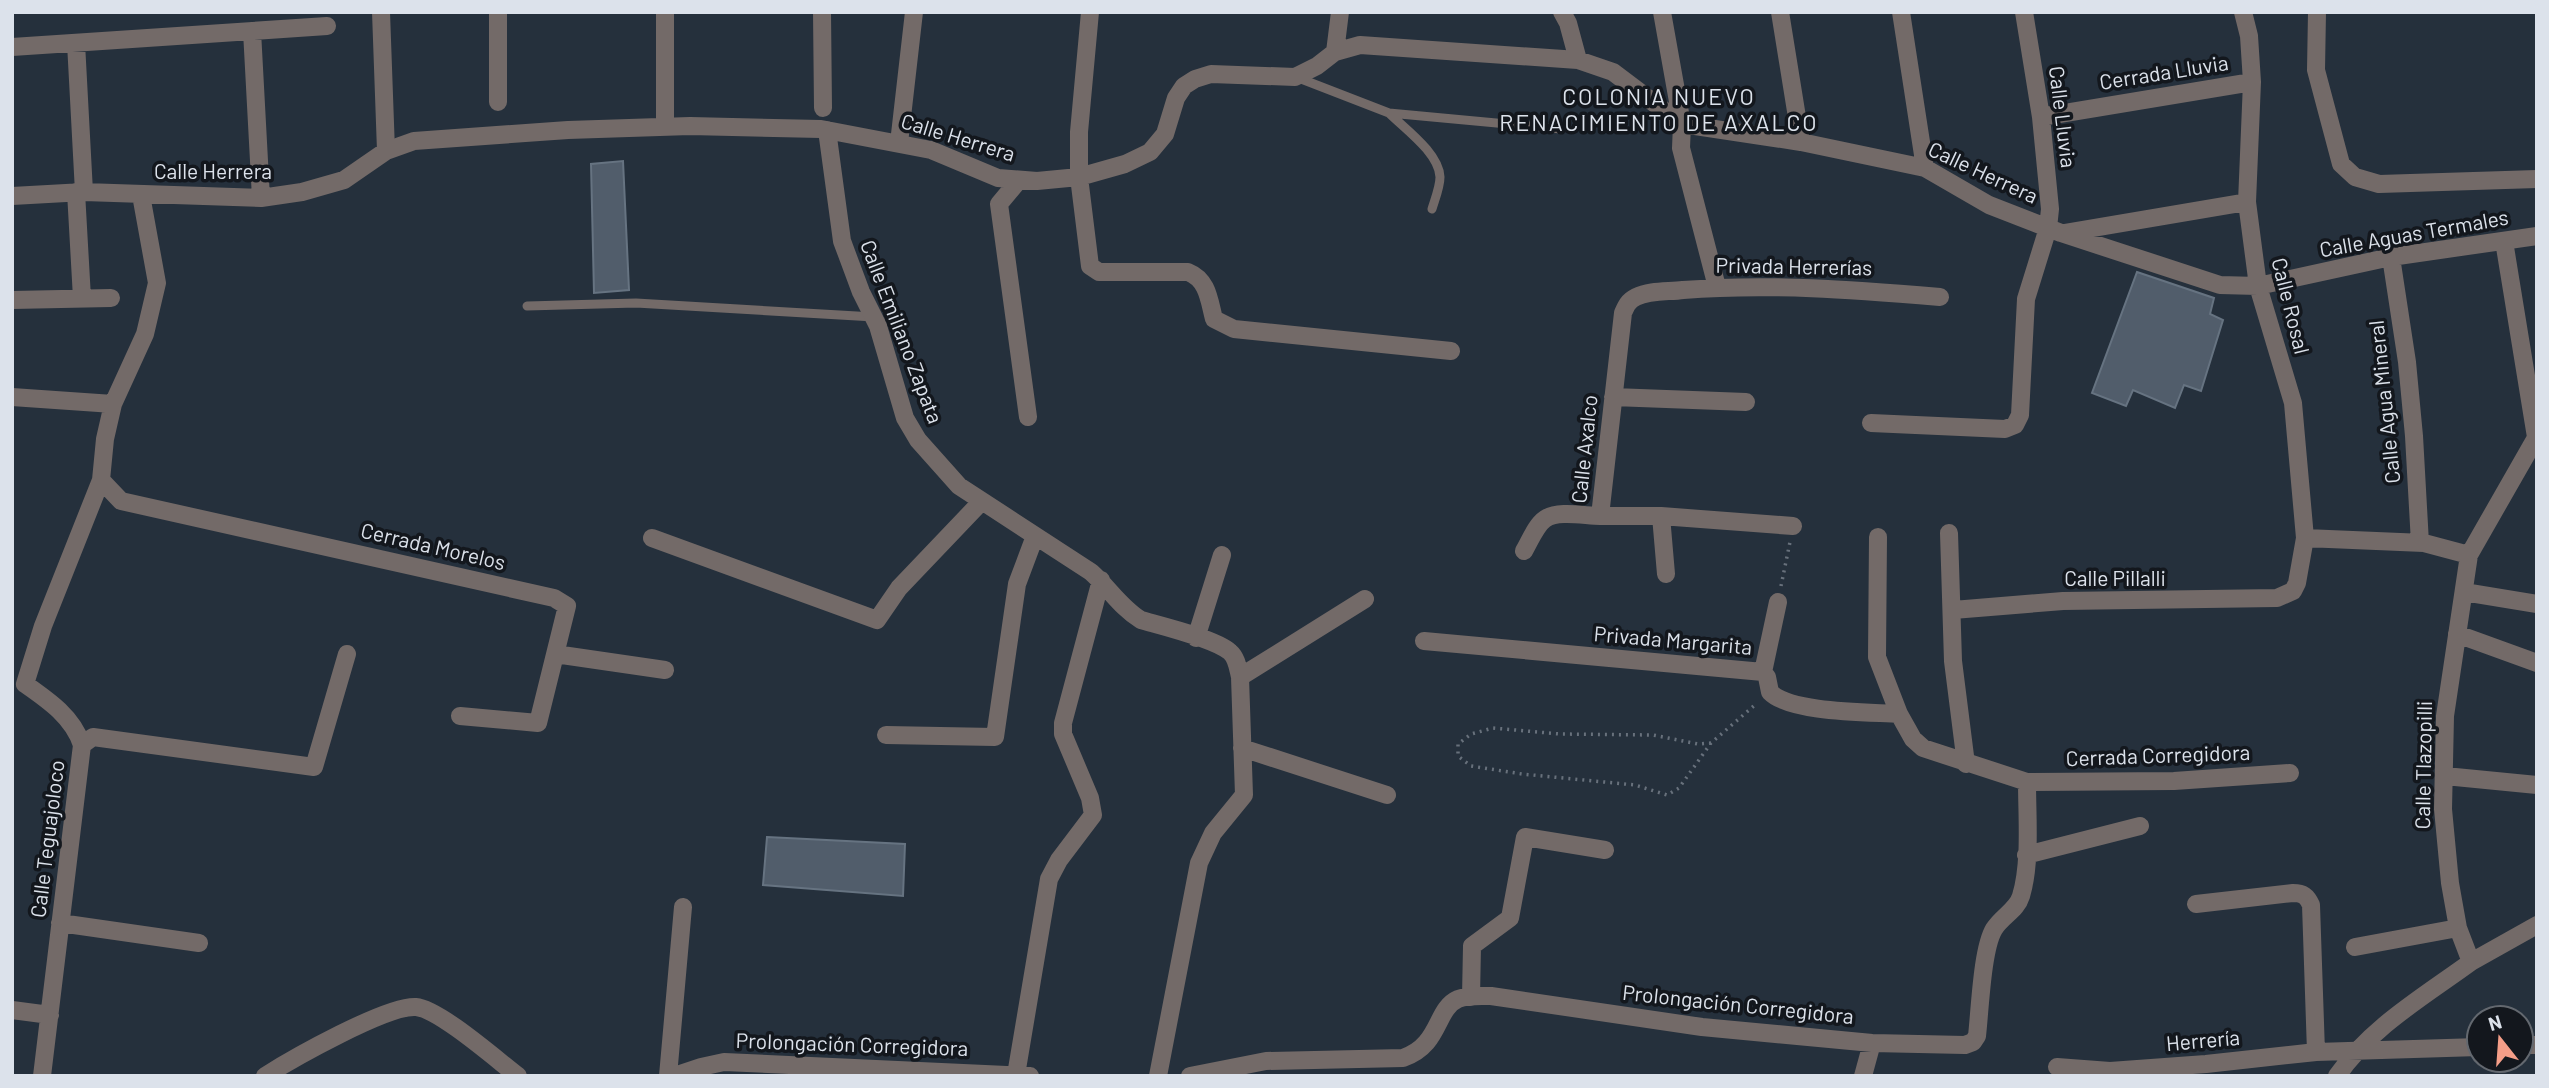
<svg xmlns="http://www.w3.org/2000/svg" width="2549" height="1088" font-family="Barlow,sans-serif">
  <rect width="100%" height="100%" fill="#25303c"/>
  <path fill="#515d6b" stroke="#667381" stroke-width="2" d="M623,161L629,290L594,293L591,164Z
    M2137,272L2214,298L2210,314L2223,320L2201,391L2184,385L2175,408L2133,390L2126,406L2092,393Z
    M767,837L905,844L903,896L763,885Z"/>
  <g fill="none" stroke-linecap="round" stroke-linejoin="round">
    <path stroke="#68717c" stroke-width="3.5" stroke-dasharray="2 5" stroke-linecap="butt" d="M1781,586L1790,542
      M1711,743L1698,744L1653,735L1560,734L1493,728L1471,734L1458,744V756L1471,766L1522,774L1635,785L1667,795L1679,788L1711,743L1756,704"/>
    <path stroke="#736a68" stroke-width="9" d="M1296,77L1389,113L1561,129
      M1389,113C1405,129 1439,153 1440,177C1440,187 1435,199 1432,209
      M527,306L636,303L874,317"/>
    <path stroke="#736a68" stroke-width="18" d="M381,12L386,151
      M665,12V127
      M822,12L823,108
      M1090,12L1079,132V177L1090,266L1099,272H1188C1208,280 1209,300 1214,319L1234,329L1451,351
      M1562,12L1568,23L1578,60
      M1662,12L1682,124L1681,148L1717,287
      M1780,12L1801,142
      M1901,12L1925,168
      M2317,12L2316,70L2341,164L2355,177L2379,184L2537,179
      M252,31L261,198
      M76,43L84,192
      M12,47L327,26
      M1335,52L1340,12
      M498,102V12
      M2041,117L2252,82
      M827,130L842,241L861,292L878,326L905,418L918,440L959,486L1091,572C1109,588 1121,608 1141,620C1162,626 1216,639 1230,652C1237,658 1238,669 1240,677L1244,795L1213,833L1199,863L1158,1076
      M899,143L914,12
      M1019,180L999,204L1028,417
      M76,192L82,298
      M12,196L84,192L261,198L302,192L344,180L386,151L414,141L568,130L690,126L821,129L931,150L998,178L1037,181L1079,177L1125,164L1150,152L1165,134L1176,98L1184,86L1195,79L1211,74L1295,77L1317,66L1335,52L1360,45L1578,60L1613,72L1682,124L1801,142L1925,168L1989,205L2061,233L2220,285L2258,286L2391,257L2537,236
      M2064,233L2247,202
      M2504,241L2536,437
      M2391,257L2407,362L2414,436L2420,543
      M12,300L111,298
      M12,397L113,404
      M1613,397L1746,402
      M1871,423L2005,429L2015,425L2020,415L2026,299L2048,228L2050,209L2041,117L2024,12
      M101,480L121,501L554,598L567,606L538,723L460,716
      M1661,516L1666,574
      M1793,526L1661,516H1600L1623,313C1626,306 1628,301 1636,297C1650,290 1669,292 1683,290C1769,283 1855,290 1940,297
      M1949,533L1953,661L1966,764
      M1878,537L1877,657L1899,714L1913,739L1923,748L2027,782L2174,781L2290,773
      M652,538L877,620L899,588L981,502
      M2305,538L2424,543L2469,555
      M1524,551C1530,541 1536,525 1545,519C1558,510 1585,516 1600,516
      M2464,592L2537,604
      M1953,610L2063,601L2277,598L2293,591L2297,583L2305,538L2293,403L2258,286L2247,202L2252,82L2249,36L2243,12
      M2457,634L2537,663
      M1196,638L1222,555
      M1424,641L1763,672L1767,677L1770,692C1790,713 1869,712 1899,714
      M555,654L665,670
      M1763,672L1778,602
      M1240,677L1365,599
      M886,735L995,737L1017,584L1035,536
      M82,745L93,737L314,767L347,654
      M1242,748L1387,795
      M2445,776L2537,785
      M2026,855L2140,826
      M2196,904L2293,893C2303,893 2307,896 2311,905L2316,1052
      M60,923L199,943
      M2355,947L2458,928
      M2471,962L2537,925
      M1471,997L1472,946L1510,918L1525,837L1605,850
      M12,1010L50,1015
      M2521,1045H2537
      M2057,1067L2110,1071L2206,1064L2316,1052L2479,1047
      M1016,1075L1049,879L1059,860L1093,815L1090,798L1063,734V723L1101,580
      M42,1076L82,745C73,717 48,700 25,684L43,626L101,480L105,439L113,404L145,334L157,283L141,195
      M265,1076C292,1059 387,1005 416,1007C439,1009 497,1060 518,1076
      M668,1076L683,907
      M674,1076L701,1067L724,1062L1030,1076
      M1190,1076L1266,1061L1403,1058C1441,1045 1435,1009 1458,999C1467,995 1480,996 1491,996L1702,1027L1872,1043L1965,1045L1973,1042L1977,1036C1980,1010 1982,949 1994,929C2002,916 2017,910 2021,896C2031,863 2027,817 2027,782
      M1863,1076L1872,1043
      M2337,1076C2371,1027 2423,997 2471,962L2458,928L2450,883L2443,809L2445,716L2469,555L2537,436"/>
  </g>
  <g text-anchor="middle" stroke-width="7" stroke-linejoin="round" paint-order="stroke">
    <g font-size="21" fill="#dce2eb" stroke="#13171d">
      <text transform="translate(2164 73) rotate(-9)" y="7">Cerrada Lluvia</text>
      <text transform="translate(2062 117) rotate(83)" y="7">Calle Lluvia</text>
      <text transform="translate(958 138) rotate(17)" y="7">Calle Herrera</text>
      <text x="213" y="179">Calle Herrera</text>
      <text transform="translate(1983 173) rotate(25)" y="7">Calle Herrera</text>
      <text transform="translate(2414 234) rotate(-10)" y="7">Calle Aguas Termales</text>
      <text transform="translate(1794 267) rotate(1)" y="7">Privada Herrerías</text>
      <text transform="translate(2290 306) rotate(76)" y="7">Calle Rosal</text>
      <text transform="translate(901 332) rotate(69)" y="7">Calle Emiliano Zapata</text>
      <text transform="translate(2385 402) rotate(-96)" y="7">Calle Agua Mineral</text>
      <text transform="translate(1585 449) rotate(-84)" y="7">Calle Axalco</text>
      <text transform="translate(433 547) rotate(13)" y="7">Cerrada Morelos</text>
      <text x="2115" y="586">Calle Pillalli</text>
      <text transform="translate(1673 641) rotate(5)" y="7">Privada Margarita</text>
      <text transform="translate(2158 756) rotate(-2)" y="7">Cerrada Corregidora</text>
      <text transform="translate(2424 765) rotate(-89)" y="7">Calle Tlazopilli</text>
      <text transform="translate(48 839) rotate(-83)" y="7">Calle Teguajoloco</text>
      <text transform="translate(1738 1005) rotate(6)" y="7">Prolongación Corregidora</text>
      <text transform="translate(2203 1041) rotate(-5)" y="7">Herrería</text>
      <text transform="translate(852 1045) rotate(2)" y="7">Prolongación Corregidora</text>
    </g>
    <g font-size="23" letter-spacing="2" fill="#dce2eb" stroke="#13171d">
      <text x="1659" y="105">COLONIA NUEVO<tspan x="1659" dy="26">RENACIMIENTO DE AXALCO</tspan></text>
    </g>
  </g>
  <rect width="2549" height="1088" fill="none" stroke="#dce2eb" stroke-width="28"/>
  <g transform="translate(2500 1039) rotate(343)"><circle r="33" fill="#13171d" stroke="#63686f" stroke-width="2"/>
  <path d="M0-5L12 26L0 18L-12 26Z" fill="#f49e88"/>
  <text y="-10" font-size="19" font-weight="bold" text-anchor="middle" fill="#dce2eb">N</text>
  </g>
</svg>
